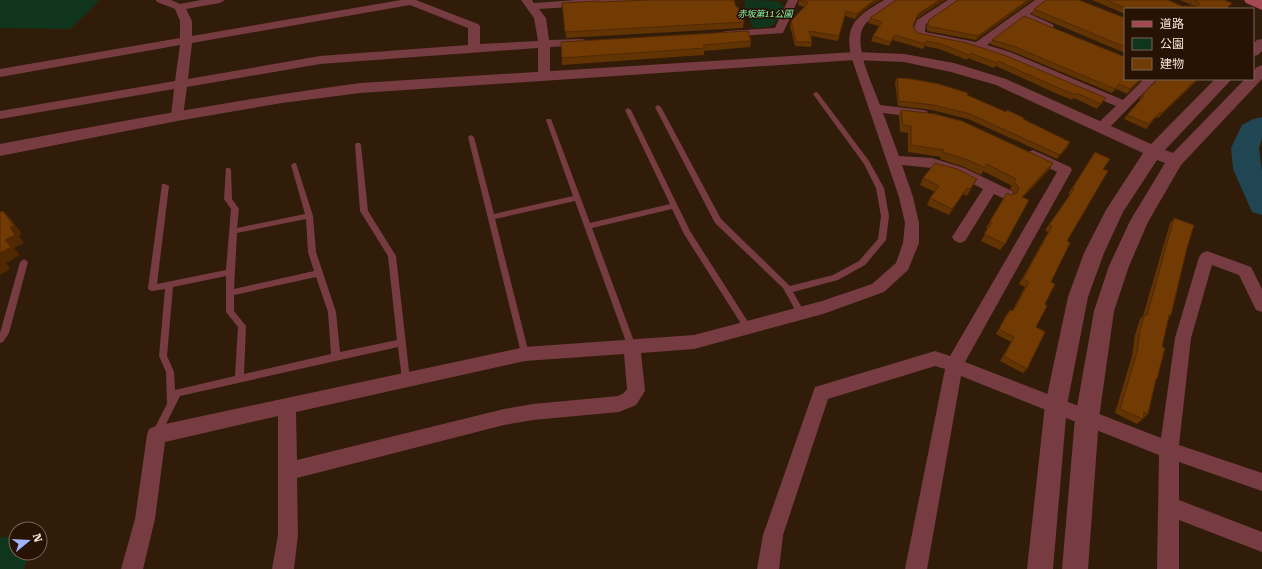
<svg xmlns="http://www.w3.org/2000/svg" width="1262" height="569" font-family="'Roboto Serif','Noto Sans JP',serif">
  <rect width="100%" height="100%" fill="#311c0a"/>
  <path fill="#0f361d" d="M0,0H95L99,1L70,29L0,28Z
    M745,0L778,1L781,3L784,7C774,26 776,27 754,28L746,14Z
    M16,535V553H29L24,569H0V538Z"/>
  <g fill="none" stroke-linecap="round" stroke-linejoin="round">
    <path fill="#204553" fill-rule="evenodd" d="M1262,117V138L1259,148L1262,171V215L1252,212L1233,169L1231,148L1242,125L1253,119Z"/>
    <path fill="#763c42" fill-rule="evenodd" d="M816,92L818,93L869,161L884,188L889,216L886,240L865,265L838,280L793,292L805,313L804,315H798L783,288L715,223L655,107L658,105L661,107L721,219L790,286L833,275L859,261L878,239L881,216L876,188L864,164L813,94Z
      M628,108L631,110L690,231L752,328L751,330L748,331L745,330L684,234L672,209L592,228L636,347L635,350L632,351L629,350L575,201L495,219L529,354L528,357L525,358L522,357L468,137L471,135L474,137L494,214L573,196L546,120L547,119H551L590,223L670,204L625,110Z
      M356,143H360L361,145L368,211L396,256L410,380L409,383L406,384L403,383L402,380L398,347L180,396L159,438L156,439L153,438L151,435L167,404L166,372L159,356L165,289L152,291L149,290L148,288L162,184H165L169,186L157,284L226,270L231,209L224,199L226,168H230L231,170L232,199L239,209L237,228L305,214L291,165L294,163H296L313,216L316,252L336,312L340,352L397,340L388,256L360,211L355,145ZM306,219L308,252L314,271L234,289L237,233ZM226,276V312L238,327L235,376L175,390L174,372L167,356L173,287ZM316,277L328,312L331,354L244,374L246,326L234,311V295Z
      M24,259L28,262L9,333L3,342L0,343V333L20,262Z"/>
    <path fill="#763c42" fill-rule="evenodd" d="M156,0H171L180,4L201,0H225L220,3L186,9L192,21V36L401,0H416L478,24L480,26V44L538,41L534,18L521,0H532L534,3L576,0H633L628,3L539,9L546,18L549,40L582,39L586,40L588,42L586,44L582,45L550,47V75L548,78H540L538,75V48L320,64L187,87L183,116L182,119L177,120L172,119L171,116L174,89L0,119V111L175,81L180,45L0,77V69L180,38V21L175,9L157,2ZM410,5L468,28V45L320,56L188,79L192,43Z
      M788,0H798L783,33L727,37L723,36L721,34L723,32L727,31L775,28Z
      M884,0H897C890,9 876,14 867,22C849,40 873,84 880,105L922,110L927,111L928,114L927,117L922,118L883,113L899,156L932,158L964,168L1012,191L1014,195L1012,199L1007,200L994,194L965,241L960,243L955,241L952,237L983,189L954,174L932,168L902,165L913,197L919,223V243L908,270L884,292L823,314L694,349L641,353L645,391L636,405L619,412L533,420L504,425L297,478L298,535L294,569H272L278,535V416L165,442L155,519L143,569H121L135,519L147,435L149,429L156,426L525,347L694,335L822,301L872,284L896,263L903,243L905,223L899,197L851,56C844,23 859,15 884,0ZM624,354L627,389L624,393L618,396L533,404L504,409L297,460L296,412L525,361Z
      M948,0H960L926,24L925,32L976,42L1035,0H1047L1030,14L1052,24L1054,26L1052,28H1044L1022,19L987,45L1010,52L1123,100L1144,79H1157L1107,130L1102,131L1097,130L1095,127L1097,124L1116,106L1002,58L965,46L916,36L913,30L917,20Z
      M1033,150L1070,167L1072,170L965,362L1161,438L1175,338L1199,257L1202,253L1207,251L1251,267L1262,289V312L1256,310L1239,275L1212,265L1191,338L1179,445L1262,473V491L1179,462V500L1262,532V552L1179,520V569H1157L1159,455L961,376L927,569H905L945,369L935,366L828,399L783,535L779,569H757L763,535L815,387L935,351L950,356L1057,172L1028,158L1026,155L1028,152Z"/>
    <path fill="#763c42" fill-rule="evenodd" d="M1262,39V51L1258,55L1253,56V44L1257,40Z
      M855,52L904,54L954,63L1006,79L1151,144L1215,79H1232L1165,150L1173,153L1245,79H1253V71L1257,67L1262,65V79L1181,165L1148,222L1129,266L1114,311L1099,418L1088,569H1062L1075,418L1094,311L1109,266L1130,221L1165,163L1157,160L1123,212L1104,253L1088,297L1067,405L1053,569H1027L1045,405L1068,297L1084,253L1106,210L1143,153L996,85L951,72L904,62L855,60L360,93L282,103L177,121L0,156V144C120,122 239,99 360,83Z"/>
    <path fill="#a54854" fill-rule="evenodd" d="M1244,0H1262V10L1246,3Z"/>
  </g>
  <path fill="#623303" d="M799,0L866,9L855,19L845,16L838,41L811,36L812,42L811,47L795,46L790,26L791,21L804,7L798,5Z
    M896,0H945L916,19L913,26L917,33L967,43L1103,102L1097,109L1074,98L1072,100L1053,92L996,66L994,68L968,58L967,60L939,49L925,46L923,49L893,40L889,46L871,41L873,36L879,26L868,23L870,18Z
    M958,0H1032L976,40L927,31V25L929,20Z
    M1092,0H1168L1182,6H1194L1180,0H1224L1229,7L1227,9H1125V14Z
    M599,2L736,7L744,22L743,28L566,38L562,3Z
    M1034,9L1125,18V53L1032,14Z
    M992,40L1125,79H1142L1127,94L1116,89L1112,93L1011,51L990,44Z
    M751,41L750,47L704,51V55L562,65L561,42Z
    M897,78L967,95L1024,119L1068,147L1057,159L968,119L932,110L898,106L895,82Z
    M1199,79L1158,118L1156,117L1146,129L1124,119L1127,115L1140,100H1139L1142,95Z
    M901,110L1053,163L1049,170L1023,197L1005,244L1000,250L981,241L988,229L986,228L1007,193L1011,195L1015,194L1010,189L1012,186L983,171L981,175L964,167L940,159L941,157L908,152V133L900,132L899,116Z
    M1095,152L1103,169L1067,241L1051,282L1045,304L1036,327L1027,369L1023,373L1000,361L1011,342L996,334L1006,315L1010,310L1012,311L1025,287L1019,284L1048,232L1045,230L1070,195L1068,194Z
    M923,178L977,179L967,196L963,194L949,215L927,205L930,198L935,192L920,185Z
    M1174,218L1187,248L1171,315L1169,318L1162,347L1157,379L1155,381L1148,414L1137,424L1115,413L1132,356L1135,335L1140,319L1143,316L1170,223Z"/>
  <path fill="#502903" d="M875,0H881L866,9L855,19L857,14L868,5Z
    M940,0H945L916,19L918,14Z
    M1028,0H1032L976,40L978,36Z
    M895,35L893,40L889,46L890,42Z
    M1140,79H1142L1127,94L1130,89Z
    M1197,79H1199L1158,118L1162,113Z
    M1106,98L1103,102L1097,109L1100,104Z
    M1070,142L1068,147L1057,159L1060,155Z
    M1053,163L1049,170L1018,203L1022,197Z
    M977,179L973,186L967,196L970,189Z
    M967,188L949,215L952,209Z
    M3,211L11,219L22,234L19,236L24,243L14,248L20,255L6,263L10,269L0,275V253L10,227Z"/>
  <path fill="#723b04" stroke="#502903" d="M647,0H734L736,7H738L744,22L565,32L562,3L599,1V2Z
    M799,0H875L868,5L857,14L846,11L839,36L809,31L812,42H796L791,21L808,3Z
    M896,0H940L918,14L913,26L917,33L967,43L1004,55L1106,98L1100,104L1077,93L1075,95L1056,87L998,61L996,63L971,53L969,55L941,44L926,41L925,44L895,35L890,42L873,36L882,22L870,18Z
    M958,0H1028L978,36L928,26L929,20Z
    M1046,0H1079L1125,18V47L1034,9Z
    M1106,0H1168L1182,6H1198L1200,4L1197,1L1194,0H1224L1232,3L1226,9H1128Z
    M1024,16L1125,57V79H1140L1130,89L1119,84L1115,89L1013,46L992,40Z
    M748,31L751,41L703,45L705,48L562,58L561,42Z
    M897,78L912,79L939,84L968,93L967,95L1006,112L1007,110L1024,118L1023,119L1070,142L1060,155L970,114L934,105L899,101Z
    M1158,79H1197L1162,113L1160,112L1149,124L1127,115L1144,96L1142,95Z
    M901,110L935,114L962,121L1053,163L1022,197L1029,200L1005,244L984,234L992,223L990,221L1007,193L1011,195L1017,193L1019,188L1014,182L1016,179L987,164L985,168L968,160L943,152L944,150L911,145V126L903,125Z
    M1095,152L1110,159L1103,169L1108,171L1067,241L1070,243L1051,282L1055,284L1045,304L1047,306L1036,327L1045,332L1027,369L1004,356L1014,337L999,329L1010,310L1013,311L1029,282L1023,279L1052,226L1049,225L1074,189H1072Z
    M935,163L957,169L977,179L970,189L967,188L952,209L930,198L939,186L923,178Z
    M3,211L14,226L10,227L15,235L5,240L11,247L0,253V212Z
    M1174,218L1194,225L1187,248L1171,315H1169L1162,347L1165,348L1157,379H1156L1148,414L1144,412L1143,419L1120,409L1137,352L1140,330L1145,314L1147,315Z"/>
  <g text-anchor="middle" stroke-width="3.5" stroke-linejoin="round" paint-order="stroke">
    <g font-size="9" font-style="italic" fill="#84f8aa" stroke="#271203">
      <text x="765" y="17">赤坂第11公園</text>
    </g>
  </g>
  <rect x="1124" y="8" width="130" height="72" fill="#271203" stroke="#796659"/>
  <rect x="1132" y="21" width="20" height="6" fill="#a54854" stroke="#796659"/>
  <text x="1160" y="28" font-size="12" fill="#f5e5da">道路</text>
  <rect x="1132" y="38" width="20" height="12" fill="#0f361d" stroke="#796659"/>
  <text x="1160" y="48" font-size="12" fill="#f5e5da">公園</text>
  <rect x="1132" y="58" width="20" height="12" fill="#723b04" stroke="#796659"/>
  <text x="1160" y="68" font-size="12" fill="#f5e5da">建物</text>
  <g transform="translate(28 541) rotate(72)"><circle r="19" fill="#271203" stroke="#796659"/>
  <path d="M0-3L7 15L0 10L-7 15Z" fill="#a0b3fd"/>
  <text y="-6" font-size="11" font-weight="bold" text-anchor="middle" fill="#f5e5da">N</text>
  </g>
</svg>
